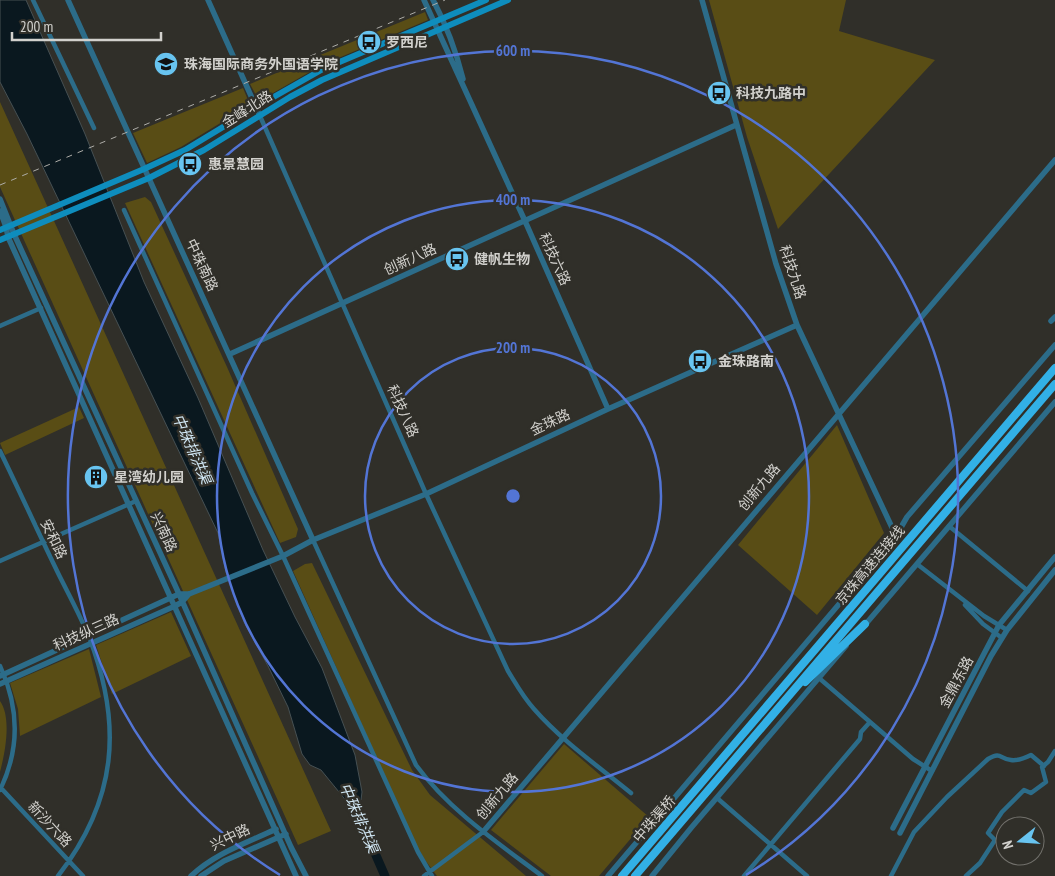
<svg xmlns="http://www.w3.org/2000/svg" width="1055" height="876" font-family="'PT Sans Narrow','Noto Sans SC',sans-serif">
  <rect width="100%" height="100%" fill="#302f29"/>
  <path fill="#594d15" d="M709,0H846L839,31L935,60L778,229L747,137Z
    M425,12L428,20L322,65L259,101L250,84Z
    M243,88L250,105L181,147L147,163L133,133Z
    M0,102L331,831L298,845L0,187Z
    M145,197L151,202L227,367L298,529L296,537L280,543L125,203Z
    M79,407L84,418L5,455L0,443Z
    M837,425L884,533L817,615L738,545Z
    M312,563L412,770L430,795L526,876H437L425,860L415,843L293,571L305,564Z
    M171,612L191,656L112,694L96,645Z
    M89,649L101,697L20,736L18,709L10,683Z
    M0,701C12,718 5,753 0,772Z
    M564,744L649,817L599,876H551L491,830Z"/>
  <path fill="#0a181f" stroke="#465053" d="M0,0H26L85,134L144,282L198,398L263,550L295,617L322,668L355,755L362,792L361,800L355,806L348,803L321,770L310,765L302,754L288,707L268,666L244,622L226,572L218,533L27,134L0,82Z"/>
  <g fill="none" stroke-linecap="round" stroke-linejoin="round">
    <path stroke="#0a181f" stroke-width="9" d="M350,796L385,876"/>
    <path stroke="#2c6c89" stroke-width="4.5" d="M33,0L94,128
      M260,116L426,494L508,671C516,684 523,697 534,709C562,741 598,766 631,793
      M124,210L252,493L283,556L418,852L432,876
      M0,326L41,308
      M0,451C20,492 39,534 59,575C69,595 80,615 89,637C123,725 117,800 58,876
      M949,526L1028,591
      M313,540L416,765C449,810 498,843 542,876
      M0,561L136,501
      M917,564L984,616L1007,630
      M965,605L983,624L1002,638
      M0,666C19,707 20,749 0,790
      M819,678L913,759L932,771
      M1,788L83,876
      M717,798L807,876
      M424,876L483,832
      M744,876L860,739L861,732L870,722
      M891,876L914,832L947,797L988,759C1002,751 999,759 1011,760C1018,761 1025,758 1031,755L1044,766
      M966,876L980,863L995,840L988,833L1002,812L1024,790L1031,793L1046,782L1042,767L1048,762L1055,751"/>
    <path stroke="#2c6c89" stroke-width="5.5" d="M68,0L313,540
      M208,0L260,116
      M424,0L525,221L608,409
      M433,0C447,26 456,51 463,79
      M702,0L776,264L797,325L896,536
      M0,199L14,234L179,594L291,847L306,876
      M0,211L6,227L8,237L296,876
      M1051,321L1055,317
      M230,354L736,125
      M864,626L1055,402
      M0,676L179,594H189L283,556L313,540L426,494L608,409L797,325
      M0,684L175,606L182,602L189,594
      M893,828L999,625L1055,557
      M483,832L1055,160
      M900,833L991,656L1007,630L1055,570
      M191,876C215,853 247,843 276,829
      M201,876L224,861L286,834
      M608,876L868,570L896,536L907,517L1055,345
      M652,876L691,828L846,646"/>
    <path stroke="#0e8dbd" stroke-width="6" d="M0,230L144,169L185,150L256,107L323,69L486,0
      M0,240L149,178L204,150L290,97L322,80L508,0"/>
    <path stroke="#32b0e6" stroke-width="8" d="M805,682L865,624
      M622,876L1055,368
      M635,876L1055,384"/>
    <path stroke="#aeada8" stroke-width="1" stroke-dasharray="6 6" stroke-linecap="butt" d="M0,185L445,0"/>
  </g>
  <g fill="none" stroke="#5375d5" stroke-width="2.5">
    <circle cx="513" cy="496" r="148"/>
    <circle cx="513" cy="496" r="296"/>
    <path d="M280 875A445 445 0 1 1 746 875"/>
  </g>
  <defs>
    <g id="bus-disc" transform="scale(1.25)"><circle r="9.5" fill="#68c4f0" stroke="#302f29"/><path d="M-5-6H5V4H4V6H2V4H-2V6H-4V4H-5ZM-3.5-4V0h7V-4ZM-3.5 1.2v1.5H-2V1.2ZM2 1.2v1.5H3.5V1.2Z" fill="#111"/></g>
    <g id="school-disc" transform="scale(1.25)"><circle r="9.5" fill="#68c4f0" stroke="#302f29"/><path d="M0-5L7-2L0 1L-7-2ZM-4 1L0 2.5L4 1V4Q0 6-4 4Z" fill="#111"/></g>
    <g id="building-disc" transform="scale(1.25)"><circle r="9.5" fill="#68c4f0" stroke="#302f29"/><path d="M-4-6H4V6H1V3H-1V6H-4ZM-2.5-4.3h1.7v1.8h-1.7ZM.8-4.3h1.7v1.8H.8ZM-2.5-1h1.7V.8h-1.7ZM.8-1h1.7V.8H.8Z" fill="#111"/></g>
  </defs>
  <g fill-rule="evenodd">
    <use href="#bus-disc" x="369" y="42"/>
    <use href="#school-disc" x="166" y="64"/>
    <use href="#bus-disc" x="719" y="93"/>
    <use href="#bus-disc" x="190" y="164"/>
    <use href="#bus-disc" x="457" y="259"/>
    <use href="#bus-disc" x="700" y="361"/>
    <use href="#building-disc" x="96" y="477"/>
  </g>
  <g text-anchor="middle" stroke-width="5" stroke-linejoin="round" paint-order="stroke">
    <g font-size="14" font-weight="bold" fill="#d2d1cd" stroke="#302f29" text-anchor="start">
      <text x="386" y="47">罗西尼</text>
      <text x="184" y="69">珠海国际商务外国语学院</text>
      <text x="736" y="98">科技九路中</text>
      <text x="208" y="169">惠景慧园</text>
      <text x="474" y="264">健帆生物</text>
      <text x="718" y="366">金珠路南</text>
      <text x="114" y="482">星湾幼儿园</text>
    </g>
    <g font-size="14" fill="#d2d1cd" stroke="#302f29">
      <text transform="translate(247 109) rotate(-32)" y="5">金峰北路</text>
      <text transform="translate(410 259) rotate(-24)" y="5">创新八路</text>
      <text transform="translate(555 259) rotate(66)" y="5">科技六路</text>
      <text transform="translate(202 265) rotate(65)" y="5">中珠南路</text>
      <text transform="translate(793 272) rotate(72)" y="5">科技九路</text>
      <text transform="translate(403 411) rotate(66)" y="5">科技八路</text>
      <text transform="translate(550 422) rotate(-25)" y="5">金珠路</text>
      <text transform="translate(759 487) rotate(-50)" y="5">创新九路</text>
      <text transform="translate(164 532) rotate(65)" y="5">兴南路</text>
      <text transform="translate(54 539) rotate(64)" y="5">安和路</text>
      <text transform="translate(870 565) rotate(-50)" y="5">京珠高速连接线</text>
      <text transform="translate(86 632) rotate(-24)" y="5">科技纵三路</text>
      <text transform="translate(956 682) rotate(-62)" y="5">金鼎东路</text>
      <text transform="translate(497 796) rotate(-50)" y="5">创新九路</text>
      <text transform="translate(654 819) rotate(-49)" y="5">中珠渠桥</text>
      <text transform="translate(50 824) rotate(47)" y="5">新沙六路</text>
      <text transform="translate(230 837) rotate(-26)" y="5">兴中路</text>
    </g>
    <g font-size="15" font-style="italic" fill="#cee4f1" stroke="#302f29">
      <text transform="translate(192 449) rotate(66)" y="5">中珠排洪渠</text>
      <text transform="translate(359 818) rotate(66)" y="5">中珠排洪渠</text>
    </g>
  </g>
  <circle cx="513" cy="496" r="8" fill="#5375d5" stroke="#302f29" stroke-width="2.5"/>
  <g font-size="15" text-anchor="middle" font-weight="bold" fill="#5375d5" stroke="#302f29" stroke-width="5" stroke-linejoin="round" paint-order="stroke">
    <text x="513" y="56">600 m</text>
    <text x="513" y="205">400 m</text>
    <text x="513" y="353">200 m</text>
  </g>
  <g transform="translate(1020 841) rotate(253)"><circle r="24" fill="#302f29" stroke="#71706b"/>
  <path d="M0-4L9 19L0 12L-9 19Z" fill="#68c4f0"/>
  <text y="-8" font-size="14" font-weight="bold" text-anchor="middle" fill="#d2d1cd">N</text>
  </g>
  <path d="M12 32v8h149v-8" fill="none" stroke="#d2d1cd" stroke-width="2.5"/>
  <text x="20" y="32" font-size="15" fill="#d2d1cd" stroke="#302f29" stroke-width="4" paint-order="stroke">200 m</text>
</svg>
